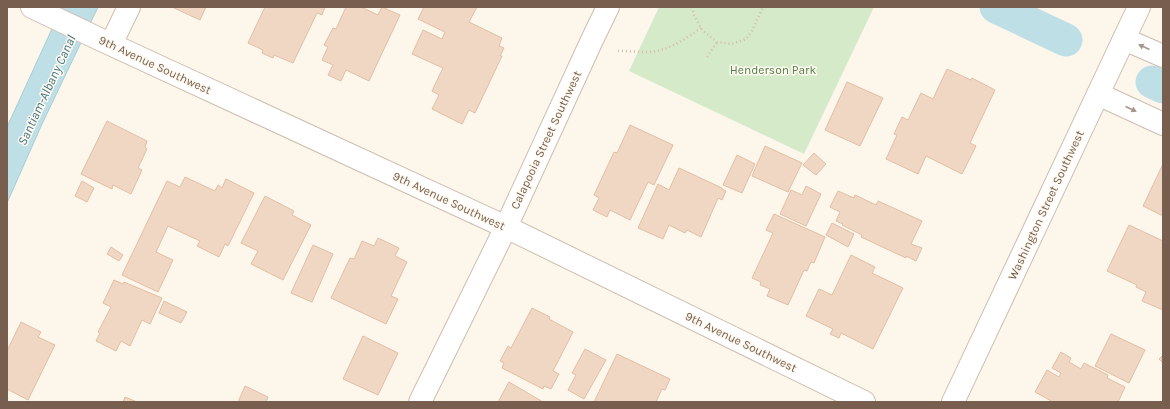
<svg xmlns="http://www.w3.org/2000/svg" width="1170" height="409" font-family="Karla,sans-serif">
  <rect width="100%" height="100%" fill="#fcf6eb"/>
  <path fill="#d5eac9" d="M659,7H874L804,154L629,71Z"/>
  <path fill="#bfdfe6" stroke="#a6ced7" d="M62,7H98L42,124L7,203V127Z"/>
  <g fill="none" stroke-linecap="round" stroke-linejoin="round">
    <path stroke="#bfdfe6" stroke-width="33" d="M996,7L1066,40
      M1152,82L1163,87"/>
  </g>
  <path fill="#f0d7c3" stroke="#e3bea4" d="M172,7H206L200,20Z
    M265,7H325L322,15L317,13L293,63L274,55L273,58L262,53L263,50L248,43Z
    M346,7H361L378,15L382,7L400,15L369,81L346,70L341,81L328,75L333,65L322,60L328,47L324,45L333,28L336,29Z
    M424,7H477L469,22L502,38L499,46L504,48L500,56H502L475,113L469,110L462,124L432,109L439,95L432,91L443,68L412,54L423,30L442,39L445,32L418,19Z
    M947,69L971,80L972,78L995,90L970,143L976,146L962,174L926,156L918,174L886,159L897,135L894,134L902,117L908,120L921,93L933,99Z
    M847,82L883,98L860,146L825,130Z
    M107,121L147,141L145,147L147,149L138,168L142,170L131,194L113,185L112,189L81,174Z
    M630,125L673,145L654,185L648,182L630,220L610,210L607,217L593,210L599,198L594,195L614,152L617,153Z
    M765,146L802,163L788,192L752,176Z
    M814,153L826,164L816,175L803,165Z
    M737,155L755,164L742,193L723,185Z
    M1163,164V216L1143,206Z
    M679,168L722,188V189L726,191L722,200L718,198L701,237L687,230L685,233L669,225L663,239L638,228L658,184L669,190Z
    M185,177L215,191L218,185L222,188L226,179L254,193L228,246L225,244L219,257L197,246L200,241L168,226L156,252L173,260L158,292L122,275L167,181L180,187Z
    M82,181L94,188L87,202L75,196Z
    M806,186L821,194L806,226L780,214L791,190L802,195Z
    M838,191L854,198L855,195L876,205L878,201L922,221L911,244L922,248L916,261L906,256V258L861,237L862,235L842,225L843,224L836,221L840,212L830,207Z
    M265,196L294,211L292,215L311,225L283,280L251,264L258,251L241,243Z
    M774,214L825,237L814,263L811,262L807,271L804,270L788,305L767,296L770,289L760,285L761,282L752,278L773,233L766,230Z
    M832,223L854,234L848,247L826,235Z
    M1129,225L1163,241V310L1142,301L1146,292L1136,287L1137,285L1107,271Z
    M378,238L399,248L395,256L407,262L391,296L398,299L386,324L331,298L350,258L354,259L362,241L374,246Z
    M313,245L333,254L312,302L291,293Z
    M111,247L123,255L119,261L107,254Z
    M851,255L875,267L872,273L903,288L873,349L841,333L839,338L830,334L833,329L806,316L819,289L832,295Z
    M114,280L123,284L124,282L162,298L150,324L142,320L130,346L121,341L116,351L96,341L100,333L98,332L111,307L103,303Z
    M164,301L187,312L181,323L159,313Z
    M532,308L550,317L549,319L573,332L553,371L559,374L551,389L544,386L543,389L502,368L504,363L500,361L508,346L511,348Z
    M21,322L41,332L38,337L55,345L28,400L7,389V351Z
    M1111,334L1145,350L1129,383L1095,366Z
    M363,336L398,353L378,395L343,379Z
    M585,349L606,360L584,399L568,390L576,375L572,373Z
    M1061,352L1071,358L1069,362L1081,369L1084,363L1108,375L1107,378L1125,387L1118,402H1053L1035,392L1047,370L1059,377L1061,373L1052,368Z
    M617,354L670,379L665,390L662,389L656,402H594Z
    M1163,355V363L1159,359Z
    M509,382L543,402H498Z
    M245,386L268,397L266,402H238Z
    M125,397L137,402H123Z"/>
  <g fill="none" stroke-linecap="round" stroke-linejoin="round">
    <g stroke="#cebeb0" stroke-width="24">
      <path id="minor" d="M1124,39L1163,56
        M111,44L129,7
        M1098,94L1163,124
        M420,402L506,227L592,40L608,7"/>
    </g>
    <g stroke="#cebeb0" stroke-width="24">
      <path id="tertiary" d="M32,7L95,37L506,227L864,402
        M953,402L1139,7"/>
    </g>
    <path stroke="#d6baa6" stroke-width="2.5" stroke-dasharray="1 3" stroke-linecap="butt" d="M692,7L694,15L702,30L717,42L732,44L746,39L752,31L763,7
      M618,51C628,51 639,52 649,52C669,51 686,38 701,28
      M707,57L717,42"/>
    <use href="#minor" stroke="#fff" stroke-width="22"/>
    <use href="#tertiary" stroke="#fff" stroke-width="22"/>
  </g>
  <defs><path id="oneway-solid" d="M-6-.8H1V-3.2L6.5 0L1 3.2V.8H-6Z"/></defs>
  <g fill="#a7968c">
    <use href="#oneway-solid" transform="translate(1144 47) rotate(-156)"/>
    <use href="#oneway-solid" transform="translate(1131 109) rotate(25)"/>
  </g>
  <g text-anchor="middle" stroke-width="3" stroke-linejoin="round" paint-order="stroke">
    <g font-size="12" fill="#775e4e" stroke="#fefaf1">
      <text transform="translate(155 65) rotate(25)" y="4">9th Avenue Southwest</text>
      <text transform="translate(546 140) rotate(-65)" y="4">Calapooia Street Southwest</text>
      <text transform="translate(449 201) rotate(25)" y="4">9th Avenue Southwest</text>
      <text transform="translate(1046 205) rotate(-65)" y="4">Washington Street Southwest</text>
      <text transform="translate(741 342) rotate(26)" y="4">9th Avenue Southwest</text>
    </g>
    <g font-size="12" fill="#547c46" stroke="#fefaf1">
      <text x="773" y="74">Henderson Park</text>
    </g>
    <g font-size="13" font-style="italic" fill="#457682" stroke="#fefaf1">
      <text transform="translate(46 90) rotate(-65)" y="5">Santiam-Albany Canal</text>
    </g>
  </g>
  <rect width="1170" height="409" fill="none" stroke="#775e4e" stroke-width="16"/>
</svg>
